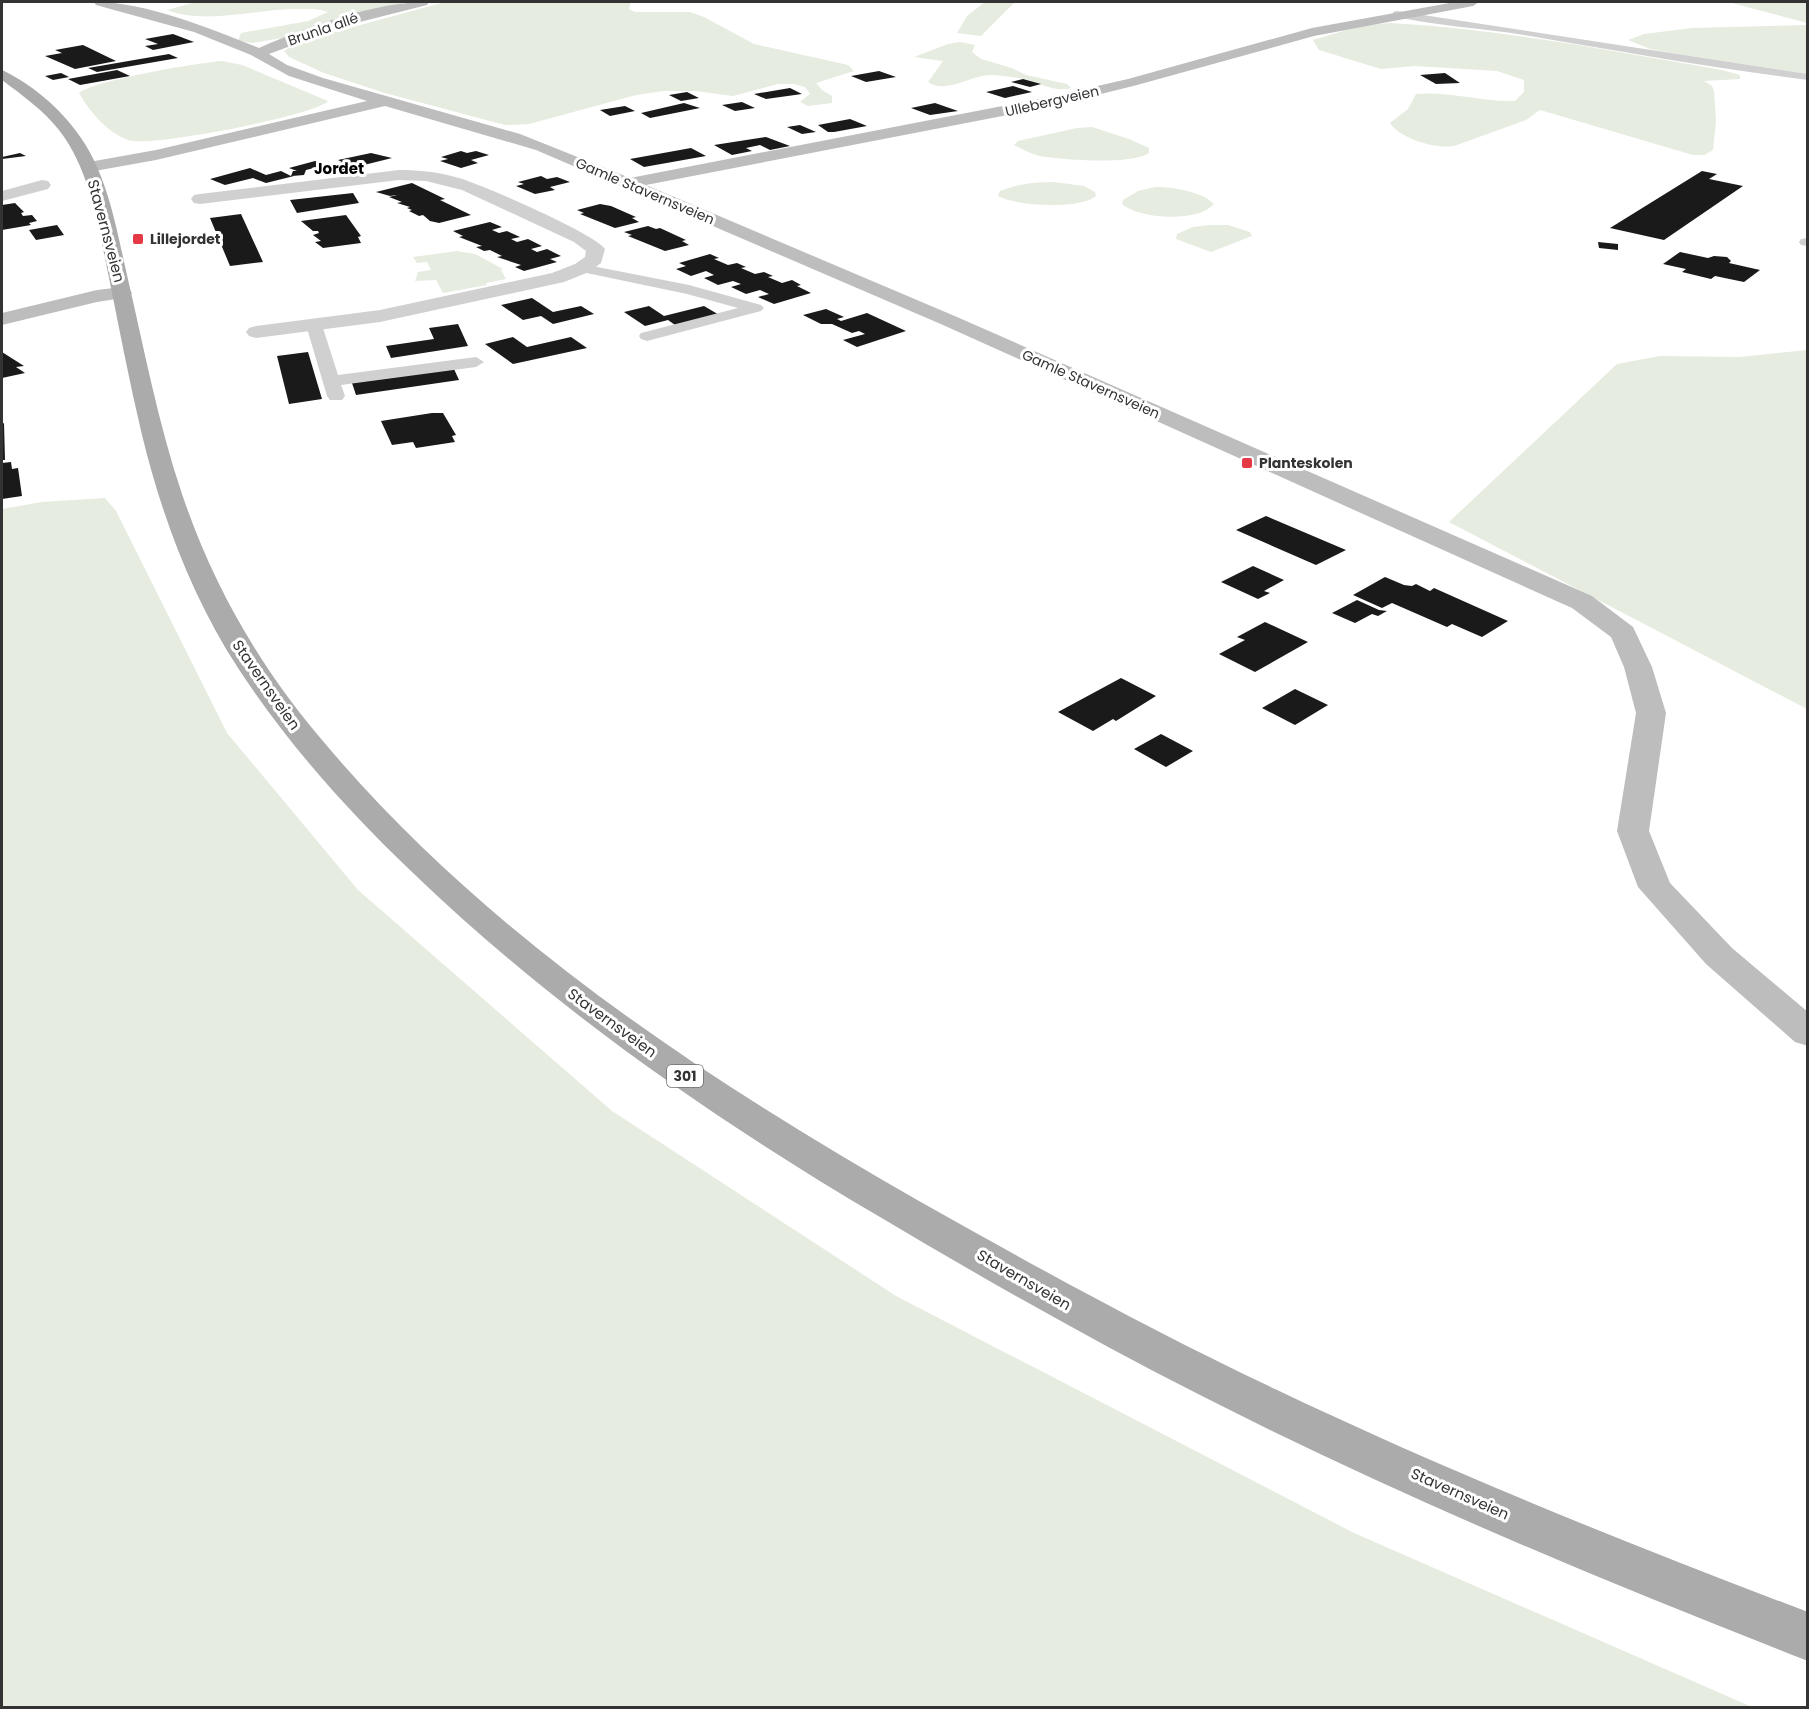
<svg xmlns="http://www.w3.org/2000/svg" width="1809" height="1709" font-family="Poppins,sans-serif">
  <rect width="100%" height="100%" fill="#fff"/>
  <path fill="#e6ecdf" d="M196,2H408L282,38L253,43L238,41L241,33L308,21L328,12C318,8 307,9 296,9C255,9 207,25 167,10Z
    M445,2H631L629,9L635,12H690L704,17L754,44L848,65L854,71L816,83L822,90L832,96V103L808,106L800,102L810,94L805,87L794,84H778L733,96L696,91H663L636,95L529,124L505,125L385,93L324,73L289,57L284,51L293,45L320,36Z
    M985,2H1015L981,36L957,33L967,16Z
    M1728,2H1807V23Z
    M1390,23C1502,29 1612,51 1722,70L1740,75V79L1704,81L1712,86L1714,91L1716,121L1713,150L1704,155H1693L1540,110L1526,120L1457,145C1440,151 1400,139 1390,123L1408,109L1416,94C1450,91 1482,102 1515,101L1524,92V80L1497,71L1415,66L1381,69L1319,50L1313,40L1360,26Z
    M1807,25V74L1671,53L1650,49L1628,40L1644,34L1692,28Z
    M960,42L975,45L972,52L981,59L1012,68L1026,75L1067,84L1071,88C1057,93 1039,83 1025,79C1014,77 1003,76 992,75C972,74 946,95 928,82L943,61L914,57L948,44Z
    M222,61L242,65L328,101C317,115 148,148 128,140C107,132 90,112 79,93C95,80 197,63 222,61Z
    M1092,127L1129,139L1149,148V153C1132,165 1062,160 1040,156C1031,154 1022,149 1014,145L1018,141L1077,128Z
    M1054,182L1084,186L1095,192L1096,196C1079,210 1016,206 998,196L1000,191C1017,184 1035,182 1054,182Z
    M1155,187C1172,187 1201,191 1214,204C1198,223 1139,219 1122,204L1123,200L1138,191Z
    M1210,225H1228L1250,232L1252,236L1211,252L1176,239L1177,234L1193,227Z
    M457,251L475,254L503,269L501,270L506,279L486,283L487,285L443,293L436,280L415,281L418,272L431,270L427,262L417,263L413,257Z
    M1807,350V709L1449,522L1617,364L1660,356L1740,357Z
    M105,498L116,511L227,733L358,890L612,1111L896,1296L1354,1533L1752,1707H2V509L42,502Z"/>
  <path fill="#1a1a1a" d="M173,34L194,42L153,50L145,46L158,44L145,39Z
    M83,45L116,61L75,69L45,56L62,53L55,50Z
    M169,54L178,58L97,72L88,68Z
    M117,70L130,76L80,85L68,79Z
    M879,71L896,77L866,82L851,76Z
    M61,73L69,77L53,80L45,76Z
    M1445,73L1460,83L1436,84L1420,75Z
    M1023,79L1041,84L1030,87L1011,82Z
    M1013,86L1032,92L1005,98L986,92Z
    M790,88L802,94L766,99L754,94Z
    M687,92L699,98L681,101L669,95Z
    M742,102L755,108L735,111L722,105Z
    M684,103L700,108L650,118L641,113Z
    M935,103L958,111L930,115L911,108Z
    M625,106L635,111L610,116L600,110Z
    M850,119L867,126L834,132H828L818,125Z
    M800,125L816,132L802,134L787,127Z
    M766,137L790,146L770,150L760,145L746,148L752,151L732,155L714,145Z
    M691,148L706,156L644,167L630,159Z
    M461,151L467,153L476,151L489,155L471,160L478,163L461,168L440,161L448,159L441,157Z
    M20,153L26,156L2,159V157Z
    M371,153L392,158L344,170L337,171L327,166L342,162L338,160Z
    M315,161L326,165L306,170L304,175L292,176H294L266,183L253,178L225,185L210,179L250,168L266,175L281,171L291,176L293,171H297L289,168Z
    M1702,171L1717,174L1709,179L1743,186L1664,240L1610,228Z
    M541,176L547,179L557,177L570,182L550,187L555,190L535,194L516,186L524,184L518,182Z
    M412,183L445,199L440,200L471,215L439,223L430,221L423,215L419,216L409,211L412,210L407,208L410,207L397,203L402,202L389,197L397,195L390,196L376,192Z
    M353,193L359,203L297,213L290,200Z
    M15,203L24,212L21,213L23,216L32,215L37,221L29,223L31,225L2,230V205Z
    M600,204L611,206L636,217L632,218L639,222L615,228L580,214L584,213L577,210Z
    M241,214L263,262L230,266L210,218Z
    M346,215L361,236L358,237L361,243L323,248L315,242L321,241L313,235L319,233L318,231H313L301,221Z
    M490,222L502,227L492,230L499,233L507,231L520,237L511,239L517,242L528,239L542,246L531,249L537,252L547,249L561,256L550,259L557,262L524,271L515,267L521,265L497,257L502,256L490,250L484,251L476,247L482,246L459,237L463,236L453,231Z
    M57,225L64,235L36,240L29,230Z
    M648,226L656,229L660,228L686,240L682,241L689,245L665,251L628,236L632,235L624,232Z
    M1598,242L1618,244V250L1599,248Z
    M1680,252L1708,258L1714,256L1727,257L1731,261L1729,263L1760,270L1744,282L1715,276L1711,279L1682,272L1686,269L1663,264Z
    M710,254L719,258L714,259L728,265L737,263L746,267L741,268L755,274L764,272L773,276L768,277L782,283L792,280L801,285L797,286L811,293L774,304L758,297L769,294L760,290L746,294L731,287L741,284L733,281L718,285L704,278L714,275L706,271L691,276L676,269L686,266L679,263Z
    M532,298L553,312L581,306L594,314L553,324L541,316L523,320L501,305Z
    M649,306L664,316L704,306L721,316L678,327L668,320L645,326L624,312Z
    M826,309L844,317L837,319L841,321L867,313L906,331L857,347L843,340L865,334L859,331L852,333L832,324H821L803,315Z
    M458,324L468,346L391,358L386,346L434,339L429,328Z
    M513,337L527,347L571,337L587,348L513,364L485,344Z
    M2,352L24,366L16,367L25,373L2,378Z
    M308,352L322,399L289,404L277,356Z
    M454,369L459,380L356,395L352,383Z
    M432,413H443L456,435L452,436L455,442L416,448L413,442L392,445L381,421Z
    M4,423L5,460H2V424Z
    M11,462L12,469L18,468L22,496L2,499V463Z
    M1266,516L1346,550L1316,565L1236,530Z
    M1253,566L1284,580L1264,591L1270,593L1258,599L1221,582Z
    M1385,577L1404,585L1412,586L1416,584L1430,591L1434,588L1508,621L1482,637L1452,624L1447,627L1392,603L1382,608L1353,595Z
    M1357,600L1379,610L1387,611L1378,616L1372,614L1355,623L1332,613Z
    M1265,622L1308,642L1255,672L1219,654L1245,640L1237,637Z
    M1121,678L1156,696L1116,721L1113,719L1093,731L1058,712Z
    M1295,689L1328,705L1295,725L1262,708Z
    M1161,734L1193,751L1166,767L1134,749Z"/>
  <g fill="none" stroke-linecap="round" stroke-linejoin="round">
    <path fill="#d0d0d0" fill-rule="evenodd" d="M1397,11L1808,74V80C1712,68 1619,51 1524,35C1481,28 1436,26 1393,16V12Z
      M1808,238V246L1801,245L1799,242L1801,239Z
      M582,264L689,285L761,305L764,308L761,311L647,341L641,339L639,336L641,333L738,308L687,294L577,271L575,268L577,265Z
      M314,320L322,325L338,375L476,357L484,362L476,367L341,385L345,396L342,400H330L327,396L306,325Z"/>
    <path fill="#d0d0d0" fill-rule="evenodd" d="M399,170C419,170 439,172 459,178C481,184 595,234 605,249L601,263L589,272L564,282L380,322L256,338L249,336L246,332L249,328L256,326L380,310L552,273L575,264L585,257L586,251L574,242L462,190L426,181L399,180L200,204L194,203L191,199L194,195L200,194Z
      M42,180L48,181L51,185L48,189L2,201V191Z"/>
    <path fill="#bdbdbd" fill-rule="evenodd" d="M94,2C139,0 216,30 259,48C309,26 374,2 429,2L427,5L344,26L269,54L287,65L323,78L520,134L630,178L1049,97L1128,79L1312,28L1455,2H1479L1473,6L1314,36L1137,85L1049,107L646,185L957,317L1592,596L1633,627L1652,667L1666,713L1649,831L1670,883L1732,948L1808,1012V1046L1795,1042L1706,964L1638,887L1617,831L1636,713L1624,667L1611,637L1572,608L943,325L536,150L385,106L156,160L89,172L83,171L81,167L83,163L89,162L156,150L367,101L289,76L251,55L194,32L96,5Z
      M122,287L129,289L132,293L129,297L97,302L2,325V313L97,290Z"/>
    <path fill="#ababab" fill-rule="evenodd" d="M2,70C35,86 65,112 85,144C109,183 117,231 127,275C144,348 158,423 182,494C212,583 257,662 317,734C480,931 699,1075 919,1201C1036,1267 1154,1332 1275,1389C1449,1472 1628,1544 1808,1612V1661C1603,1581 1398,1496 1202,1396C1093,1341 986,1280 880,1217C712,1118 552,1007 411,871C347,810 287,743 238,668C192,597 162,517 142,435C129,381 119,327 108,273C98,225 90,170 59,130C43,110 22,95 2,80Z"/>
  </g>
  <g fill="#e63946" stroke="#fff" stroke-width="2">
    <rect x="132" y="233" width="12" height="12" rx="3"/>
    <rect x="1241" y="457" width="12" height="12" rx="3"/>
  </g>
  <g text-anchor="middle" stroke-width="6" stroke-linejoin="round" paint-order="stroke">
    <g font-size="14" fill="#333" stroke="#fff">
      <text transform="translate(323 29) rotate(-19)" y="5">Brunla allé</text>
      <text transform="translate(1052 101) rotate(-13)" y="5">Ullebergveien</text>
      <text transform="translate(645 191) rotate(23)" y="5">Gamle Stavernsveien</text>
      <text transform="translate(1091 384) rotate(24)" y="5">Gamle Stavernsveien</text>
    </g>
    <g font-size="14" font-weight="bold" fill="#333" stroke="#fff" text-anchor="start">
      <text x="150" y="244">Lillejordet</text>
      <text x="1259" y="468">Planteskolen</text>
    </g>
    <rect fill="#fff" stroke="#707070" stroke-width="1.5" x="667" y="1065" width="36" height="22" rx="4.5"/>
    <g font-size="14" font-weight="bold" fill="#333">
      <text x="685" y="1081">301</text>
    </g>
    <g font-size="15" font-weight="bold" fill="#000" stroke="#fff">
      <text x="339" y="174">Jordet</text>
    </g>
    <g font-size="15" fill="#333" stroke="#fff">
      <text transform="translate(106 231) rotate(75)" y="5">Stavernsveien</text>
      <text transform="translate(266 685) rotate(55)" y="5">Stavernsveien</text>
      <text transform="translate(612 1023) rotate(36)" y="5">Stavernsveien</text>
      <text transform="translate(1024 1280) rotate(30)" y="5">Stavernsveien</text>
      <text transform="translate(1460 1494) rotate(24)" y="5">Stavernsveien</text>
    </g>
  </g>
  <rect width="1809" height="1709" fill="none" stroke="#333333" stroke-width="6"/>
</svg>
